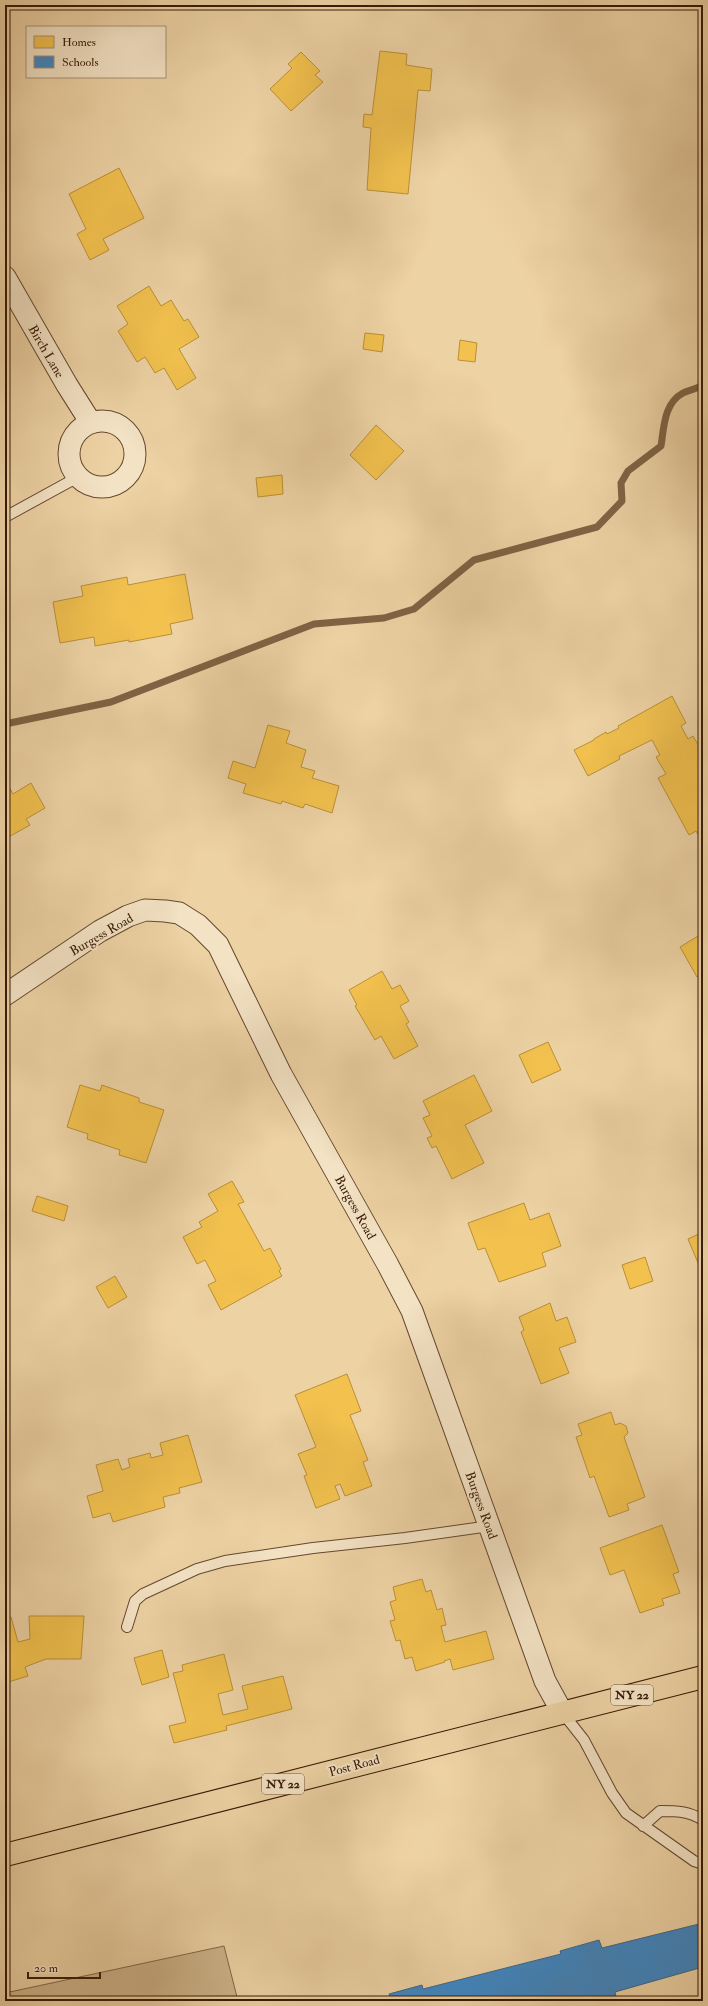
<svg xmlns="http://www.w3.org/2000/svg" width="708" height="2006" font-family="'IM FELL Double Pica',serif">
  <rect width="100%" height="100%" fill="#edd2a4"/>
  <filter id="stains"><feTurbulence type="fractalNoise" baseFrequency=".005" numOctaves="4"/><feColorMatrix values="0 0 0 0 .2 0 0 0 0 .09 0 0 0 0 .02 0 0 0 .5 -.17"/></filter>
  <radialGradient id="worn" r=".72"><stop offset=".6" stop-color="#630" stop-opacity="0"/><stop offset="1" stop-color="#630" stop-opacity=".3"/></radialGradient>
  <path fill="#ceb389" stroke="#826648" d="M224,1946L238,2001H5V1993Z"/>
  <path fill="#f2c14e" stroke="#ba8f38" d="M380,51L407,54L406,65L432,69L430,91L418,90L408,194L367,190L371,128L363,127L364,114L372,115Z
    M301,52L320,71L315,75L323,82L291,111L270,89L292,68L288,64Z
    M119,168L144,218L103,239L109,250L90,260L77,234L86,229L69,194Z
    M149,286L161,306L171,300L184,321L188,319L199,337L179,349L196,378L177,390L164,368L155,373L145,357L137,362L118,331L128,324L117,306Z
    M365,333L384,335L382,352L363,349Z
    M460,340L477,343L475,362L458,360Z
    M376,425L404,451L376,480L350,455Z
    M282,475L283,494L258,497L256,478Z
    M185,574L193,619L170,624L172,634L129,642V640L95,646L94,637L60,643L53,602L83,596L81,586L127,577L128,585Z
    M672,696L686,723L681,726L688,739L693,736L703,753V843L696,831L689,835L658,778L666,774L656,757L660,755L652,740L619,756L620,759L588,776L574,750L594,740V739L606,732L607,734L619,728L618,726Z
    M268,725L290,731L286,743L306,750L301,767L315,771L312,778L339,786L332,813L305,804L303,808L282,801L281,804L243,793L246,784L228,778L233,761L255,768Z
    M31,783L45,808L26,819L30,825L5,839V790L9,787L13,794Z
    M703,933V974L697,977L680,947Z
    M382,971L392,989L400,985L409,1001L400,1006L409,1022L406,1024L418,1046L394,1059L381,1036L375,1040L355,1006L357,1005L349,990Z
    M548,1042L561,1070L532,1083L519,1055Z
    M474,1075L492,1111L465,1125L484,1163L452,1179L436,1146L432,1148L427,1138L432,1136L423,1118L430,1115L423,1101Z
    M80,1085L100,1091L102,1085L139,1098V1102L164,1110L146,1163L119,1155L120,1150L87,1139L88,1134L67,1127Z
    M232,1181L244,1202L238,1204L264,1251L270,1248L281,1269L279,1271L282,1276L221,1310L208,1285L216,1281L205,1260L197,1264L183,1237L202,1227L199,1222L218,1211L208,1194Z
    M37,1196L68,1206L64,1221L32,1211Z
    M524,1203L530,1220L549,1213L561,1246L542,1253L546,1266L499,1282L485,1248L478,1250L468,1223Z
    M703,1232V1269L701,1270L688,1239Z
    M645,1257L653,1281L630,1289L622,1265Z
    M115,1276L127,1297L108,1308L96,1287Z
    M550,1303L556,1321L567,1317L576,1342L559,1348L569,1373L541,1384L521,1332L524,1330L519,1317Z
    M347,1374L361,1411L350,1415L368,1460L363,1462L372,1486L345,1496L340,1484L335,1486L340,1499L316,1508L304,1476L307,1475L298,1454L316,1447L295,1395Z
    M611,1412L615,1425L620,1423L626,1426L628,1433L624,1437L645,1497L627,1504L629,1510L609,1517L594,1476L590,1478L576,1437L582,1435L578,1424Z
    M188,1435L202,1482L179,1488L180,1493L163,1497L165,1507L113,1522L110,1513L93,1518L87,1496L103,1491L96,1465L118,1459L122,1470L130,1467L128,1459L150,1453L151,1458L163,1455L160,1443Z
    M662,1525L679,1572L673,1574L680,1593L662,1599L664,1605L640,1613L624,1570L610,1575L600,1548Z
    M422,1579L426,1592L431,1590L437,1610L442,1608L446,1625L441,1626L445,1642L486,1631L494,1659L453,1670L450,1659L444,1661L445,1662L416,1671L412,1657L405,1659L400,1640L396,1641L390,1621L395,1620L390,1602L396,1600L393,1587Z
    M29,1616H84L81,1659H46L25,1667L28,1676L5,1683V1618L11,1617L18,1642L30,1639Z
    M162,1650L169,1677L142,1685L134,1658Z
    M224,1654L233,1690L218,1694L223,1715L248,1709L242,1686L283,1676L292,1709L226,1726L227,1730L174,1743L169,1726L186,1722L173,1673L183,1671L182,1665Z"/>
  <path fill="#3f88c5" stroke="#3d678c" d="M703,1923V1967L615,1992L617,2001H391L389,1994L422,1985L423,1989L561,1954L560,1951L599,1940L602,1948Z"/>
  <g fill="none" stroke-linecap="round" stroke-linejoin="round">
    <path stroke="#7f6344" stroke-width="7" d="M5,724L111,702L314,624L384,618L414,609L474,560L597,527L622,501L621,483L628,471L661,446C664,427 664,403 683,393C690,389 697,390 703,384"/>
    <g stroke="#64482e" stroke-width="12">
      <path id="lane" d="M5,517L78,477
        M127,1627L135,1601L143,1594L197,1569L225,1561L313,1548L405,1538L490,1526
        M562,1712L584,1740L612,1793L626,1813L694,1861L703,1864
        M643,1826L660,1811C677,1811 688,1811 703,1820"/>
    </g>
    <g stroke="#64482e" stroke-width="23">
      <path id="street" d="M5,277L67,385L91,423
        M69 454a33 33 0 1 1 66 0a33 33 0 1 1-66 0Z
        M5,995L100,931L128,916L145,910L165,911L179,913L198,925L218,945L281,1074L388,1265L412,1311L545,1681L562,1712"/>
    </g>
    <g stroke="#371a06" stroke-width="24">
      <path id="primary" d="M5,1855L703,1677"/>
    </g>
    <use href="#lane" stroke="#f3e2c4" stroke-width="10"/>
    <use href="#street" stroke="#f3e2c4" stroke-width="21"/>
    <use href="#primary" stroke="#edd2a4" stroke-width="22"/>
  </g>
  <g text-anchor="middle" stroke-width="4" stroke-linejoin="round" paint-order="stroke">
    <g fill="#f3e2c4" stroke="#6f563f" stroke-width="1">
      <rect x="611" y="1685" width="42" height="20" rx="3"/>
      <rect x="262" y="1774" width="42" height="20" rx="3"/>
    </g>
    <g font-size="12" font-weight="bold" fill="#371a06">
      <text x="632" y="1699">NY 22</text>
      <text x="283" y="1788">NY 22</text>
    </g>
    <g font-size="13" fill="#371a06" stroke="#f3e2c4">
      <text transform="translate(47 351) rotate(60)" y="5">Birch Lane</text>
      <text transform="translate(101 934) rotate(-30)" y="5">Burgess Road</text>
      <text transform="translate(356 1207) rotate(61)" y="5">Burgess Road</text>
      <text transform="translate(482 1505) rotate(70)" y="5">Burgess Road</text>
      <text transform="translate(354 1765) rotate(-15)" y="5">Post Road</text>
    </g>
  </g>
  <rect width="708" height="2006" fill="none" stroke="#edd2a4" stroke-width="20"/>
  <rect x="6" y="6" width="696" height="1994" fill="none" stroke="#371a06" stroke-width="2"/>
  <rect x="10" y="10" width="688" height="1986" fill="none" stroke="#371a06"/>
  <rect x="26" y="26" width="140" height="52" fill="#f3e2c4" stroke="#a89278"/>
  <rect x="34" y="36" width="20" height="12" fill="#f2c14e" stroke="#a89278"/>
  <text x="62" y="46" font-size="12" fill="#371a06">Homes</text>
  <rect x="34" y="56" width="20" height="12" fill="#3f88c5" stroke="#a89278"/>
  <text x="62" y="66" font-size="12" fill="#371a06">Schools</text>
  <path d="M28 1972v6h72v-6" fill="none" stroke="#371a06" stroke-width="2"/>
  <text x="34" y="1972" font-size="12" fill="#371a06" stroke="#f3e2c4" stroke-width="3" paint-order="stroke">20 m</text>
  <rect width="100%" height="100%" filter="url(#stains)"/>
  <rect width="100%" height="100%" fill="url(#worn)"/>
</svg>
